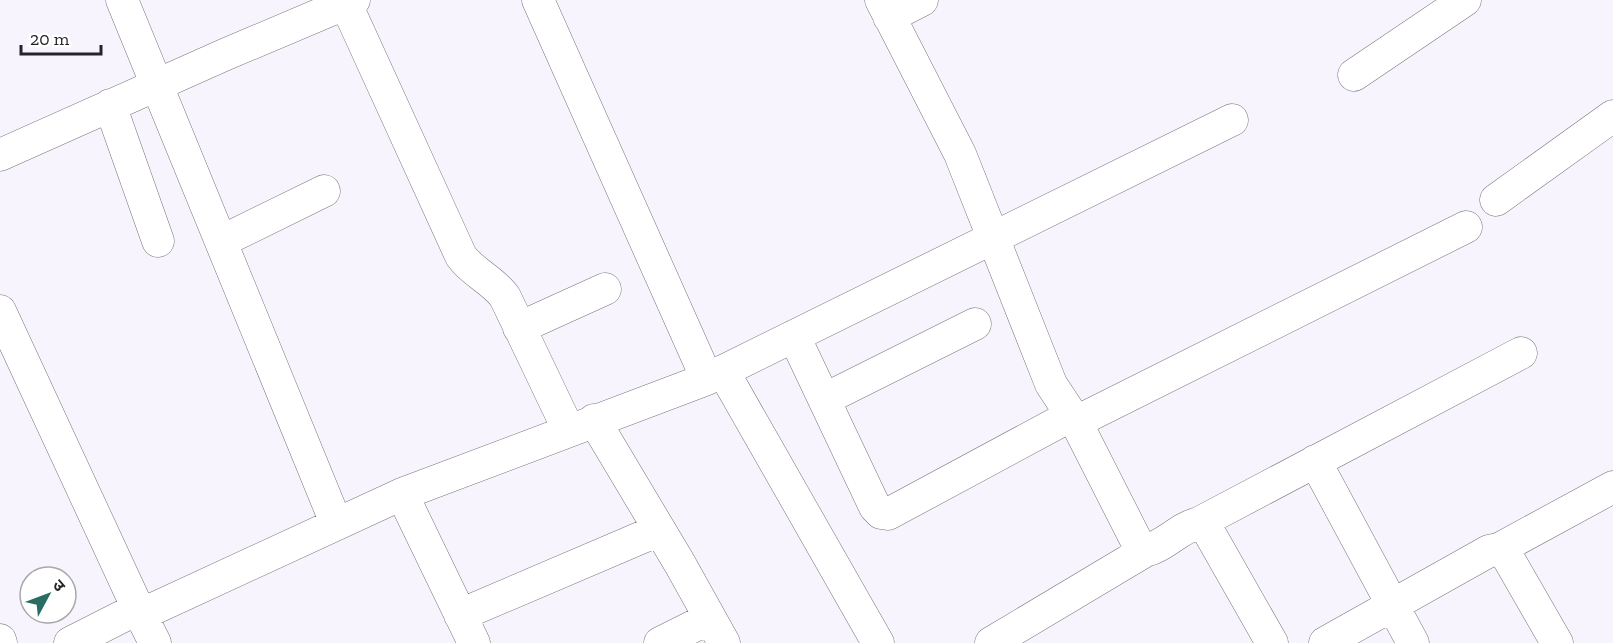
<svg xmlns="http://www.w3.org/2000/svg" width="1613" height="643" font-family="'Zilla Slab','Noto Sans Devanagari',serif">
  <rect width="100%" height="100%" fill="#f8f4fe"/>
  <g fill="none" stroke-linecap="round" stroke-linejoin="round">
    <g stroke="#77747c" stroke-width="33">
      <path id="street" d="M122,0L336,523
        M538,0L707,379
        M881,0L960,154L1051,384L1076,422L1139,546L1145,551C1165,546 1179,528 1199,523L1206,527L1272,643
        M346,4L461,256C473,273 493,280 505,297L569,431
        M889,17L922,0
        M1354,75L1465,0
        M110,105L158,241
        M0,155L224,55L354,0
        M1496,200L1613,116
        M222,241L324,191
        M0,311L139,611
        M519,328L605,289
        M794,336L875,507L881,513L888,514L1072,415
        M723,371L878,643
        M825,399L975,324
        M594,420L680,564L724,643
        M1076,422L1466,227
        M1315,461L1413,643
        M402,494L474,643
        M1199,523L1521,353
        M1499,549L1507,556L1557,643
        M140,615L402,494L707,379L1232,120
        M460,615L659,530
        M0,640L1,643
        M70,643L133,611H139L155,643
        M660,643L710,618
        M991,643L1145,551
        M1325,643L1489,551L1499,549L1613,487"/>
    </g>
    <use href="#street" stroke="#fff" stroke-width="32"/>
  </g>
  <g transform="translate(48 595) rotate(49)"><circle r="28" fill="#ffffff" stroke="#a8a7a9" stroke-width="1.5"/>
  <path d="M0-4.5L10 22L0 15L-10 22Z" fill="#276d61"/>
  <text y="-9" font-size="16" font-weight="bold" text-anchor="middle" fill="#262428">उ</text>
  </g>
  <path d="M21 45v9h80v-9" fill="none" stroke="#262428" stroke-width="3"/>
  <text x="30" y="45" font-size="18" fill="#262428" stroke="#ffffff" stroke-width="4.5" paint-order="stroke">20 m</text>
</svg>
